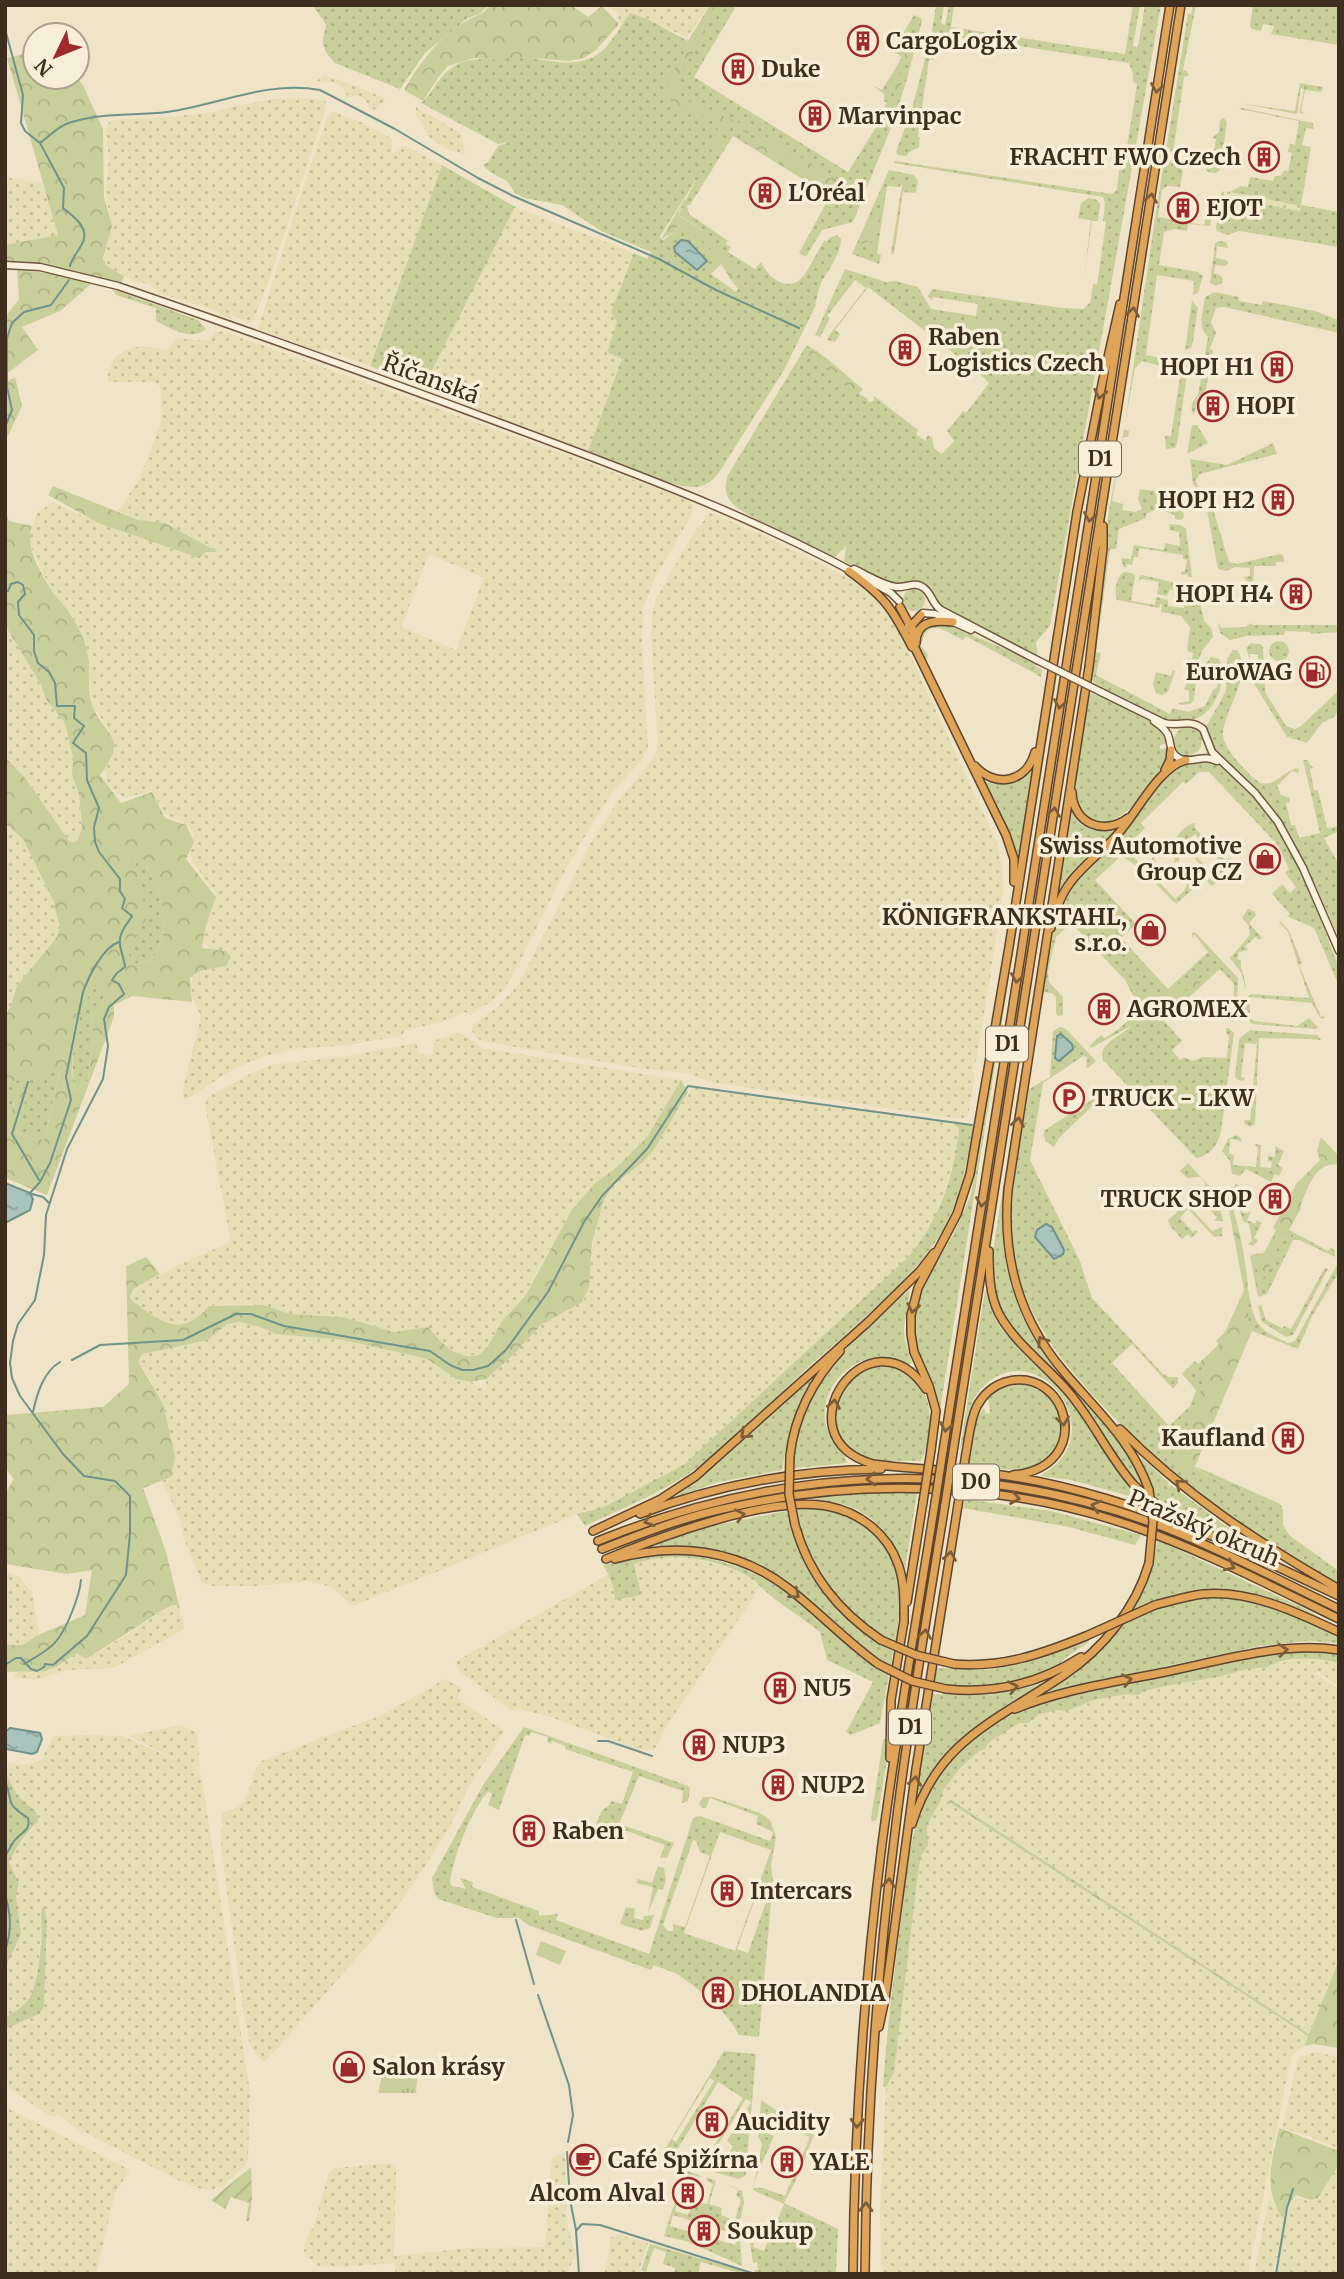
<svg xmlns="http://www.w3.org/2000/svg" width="1344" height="2279" font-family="Merriweather,serif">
  <defs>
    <pattern id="farmland-dots" width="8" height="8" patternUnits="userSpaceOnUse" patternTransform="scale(1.75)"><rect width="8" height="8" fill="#e6deb5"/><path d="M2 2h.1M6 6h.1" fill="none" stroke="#c6bf9b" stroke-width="1.8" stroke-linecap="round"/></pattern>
    <pattern id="grass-dots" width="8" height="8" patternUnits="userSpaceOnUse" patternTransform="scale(1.75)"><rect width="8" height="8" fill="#c9cf9b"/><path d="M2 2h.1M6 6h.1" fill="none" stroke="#aeb285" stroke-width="1.8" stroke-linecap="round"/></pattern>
    <pattern id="forest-crowns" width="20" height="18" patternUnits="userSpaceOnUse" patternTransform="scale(1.75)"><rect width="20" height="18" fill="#c9cf9b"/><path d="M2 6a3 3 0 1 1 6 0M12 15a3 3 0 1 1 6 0" fill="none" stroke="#aeb285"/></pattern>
    <pattern id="park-tufts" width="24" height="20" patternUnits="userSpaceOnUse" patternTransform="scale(1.75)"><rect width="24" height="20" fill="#c9cf9b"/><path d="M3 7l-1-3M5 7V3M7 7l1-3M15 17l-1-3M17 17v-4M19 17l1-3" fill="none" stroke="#aeb285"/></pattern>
    <pattern id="garden-furrows" width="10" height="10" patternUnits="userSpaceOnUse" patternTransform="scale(1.75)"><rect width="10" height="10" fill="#c9cf9b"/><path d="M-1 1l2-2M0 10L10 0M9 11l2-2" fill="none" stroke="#aeb285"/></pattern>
    <pattern id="water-ripples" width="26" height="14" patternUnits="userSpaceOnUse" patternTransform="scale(1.75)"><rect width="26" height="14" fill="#a9c4bc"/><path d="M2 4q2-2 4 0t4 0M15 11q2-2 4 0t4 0" fill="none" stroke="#8ba098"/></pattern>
  </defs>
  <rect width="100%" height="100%" fill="#f0e4c8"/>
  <path fill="url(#farmland-dots)" fill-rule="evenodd" d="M608,5H709L687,37L630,13L622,24L619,22L618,14Z
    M324,75L359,87L386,99L374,110L370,108L365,99L359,96L348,97L341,86L333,82L317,81Z
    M303,98L322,100L326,102V108L270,278L252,323L230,315L233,320L217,313L220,312L162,294L149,284L134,281L107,266L104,260L112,224L105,193L109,159L106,131L109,122L111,120L163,118L214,112L230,107L273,99Z
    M416,107L462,134L465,154L447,149L430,138L416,115Z
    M331,112H335L365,124L392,139V154L402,146H406L442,165L369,366L324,349L322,352L310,348L258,329L295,211L328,115Z
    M5,177L43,183L58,235L5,245Z
    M1225,191L1301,206L1300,211L1224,197Z
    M515,207L634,253L611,312L617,322L622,359L588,451L423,388Z
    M223,331L642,483L688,500L694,507L690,518L656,576L643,608L642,642L648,749L640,762L613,791L600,811L567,867L512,977L500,993L490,1002L470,1015L465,1012L442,1022L406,1030L401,1036L348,1045L294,1049L265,1056L230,1071L186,1100L183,1098V1089L201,1017L193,999L191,985L193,977L200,971L226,966L231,957L220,950L209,949L204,941L206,925L215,902V893L192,861L190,855L194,835L188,826L164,813L152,791L124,798L108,785L105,769L112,758L114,743L108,728L92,705L85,641L70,612L55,596L43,573L30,545L29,535L37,513L53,502L98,523L198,558L205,552L216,551L165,523L138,520L118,511L140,478L161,422V395L160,386L154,382H108V373L115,357L128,349L141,346L166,350L177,338L207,341L217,332ZM429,554L484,578L456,650L401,627Z
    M710,513L758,533L858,583L885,606L902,638L995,838L1002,863L1003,891L991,970H988L991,973L976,1061L972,1071L975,1075L968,1116L962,1119L709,1082L687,1073L645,1069L492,1043L478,1039L472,1031L474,1024L499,1006L519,983L590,844L619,800L653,759L658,748L651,635L653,611L656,599L691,537Z
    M5,625L41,685L46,699L65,723L73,758L72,775L79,794L82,828L78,840L74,843L69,841L26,779L5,757Z
    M5,823L23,839L53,900L61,927L57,937L17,986L10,1008L5,1015Z
    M457,1033L465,1035L481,1048L681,1080L647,1137L616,1168L594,1184L548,1251L524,1296L502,1321L488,1346L479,1355L462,1356L448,1348L428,1327L394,1332L343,1317L290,1314L263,1305L227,1304L209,1306L192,1321L181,1325L167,1324L157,1320L131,1300V1292L133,1289L193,1258L231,1242L205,1104L208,1097L252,1073L270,1065L348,1056L416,1043L419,1052L426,1056L434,1054V1041Z
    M693,1087L954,1123L959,1129L957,1151L935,1219L908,1257L715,1437L685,1464L642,1489L604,1507L577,1514L353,1606L331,1587L309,1581L254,1586H210L201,1581L184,1539L179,1517L162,1481L171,1477L175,1457L152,1382L138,1361L142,1354L207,1340L227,1324L240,1322L261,1327L276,1334L344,1340L427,1359L456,1379L471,1382L486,1391V1379L513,1355L541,1325L582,1302L586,1296L597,1219L603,1202L613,1185L643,1162L653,1151L664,1129Z
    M662,1558L691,1559L730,1567L752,1578L760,1588L668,1724L654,1750H639L551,1717L519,1709L512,1711L459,1671L455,1662L609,1574L615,1592L640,1595L634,1563Z
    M5,1572L20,1577L32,1593L39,1632L33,1641L23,1645H5Z
    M172,1605H179L184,1629L114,1668L68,1670L35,1680L13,1677L19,1671H44L56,1667L77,1653L96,1654Z
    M1304,1659L1339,1663V1686L1319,1672L1315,1674L1339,1689V1959L1309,2034L951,1799L949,1802L1308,2036L1305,2046L1297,2050L1291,2058L1248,2274H882L880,2217L886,2087L894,2073L917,1881L921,1856L928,1845L927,1825L941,1800L943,1791L959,1769L978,1752L985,1749L989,1742L1012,1726L1020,1722L1028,1723L1038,1715L1056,1710L1067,1711L1094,1700L1127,1694L1138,1695L1144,1691L1195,1679H1208L1254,1666L1266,1668L1272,1664Z
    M445,1679L463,1689L457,1698L504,1731L467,1790L451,1824L426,1865L381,1930L274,2052L265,2061H262L250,2046L243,2010L221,1847L222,1813L236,1808L245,1801L256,1769L262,1761L384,1714Z
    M180,1725L197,1732L200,1766L196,1768L201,1774L250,2092L248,2159L244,2167L224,2185L211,2190L197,2188L176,2179L72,2126L58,2114L55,2117L48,2115L5,2085V2029L39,2014L44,2007L45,1966L47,1952V1921L44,1906L41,1911L42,1933L35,1983L30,1997L24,2005L5,2018V1968L21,1934L16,1896L19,1883L9,1862L22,1839L34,1828L36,1812L17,1795L5,1771V1762L23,1765L41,1761L53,1736L87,1735L122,1736L184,1763L129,1736Z
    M1314,2052L1339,2057V2149L1309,2136L1282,2128L1298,2060L1301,2056Z
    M5,2107L130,2170L115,2193L96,2274H5Z
    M564,2154L566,2162L567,2222L575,2255L567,2274H396L394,2263L341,2267L318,2266L309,2259L304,2251L305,2241L314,2226L329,2172L335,2168L391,2163L396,2167L394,2256L468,2248L545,2247L552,2158Z
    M1339,2164V2274H1278L1279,2258H1276L1273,2274H1254L1269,2197L1285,2221L1287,2212L1295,2198L1315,2201L1318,2198Z
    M617,2234L648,2243L638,2274H604L610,2248V2237H615Z"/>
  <path fill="url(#grass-dots)" fill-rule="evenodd" d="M313,5H489L479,14L468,18L425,53L400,89L335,63C327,55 322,48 323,37C324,33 326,29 326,25C325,21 316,12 313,5Z
    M710,5H731L735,8L694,77L848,172L883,116L880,114L887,103L884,101V94L872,85L882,90L902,57L892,51L891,46L893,43L896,45L914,15L921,18L922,21L907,79L892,125L853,222L822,230L806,257L799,253L830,196L733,136L690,205H687L689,214L728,241L726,244L731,247L728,252L755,269L761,262C769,279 790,295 805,274C812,263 817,252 825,240L826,242L829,238L837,235L841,239C840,255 830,268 822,281C818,289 818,296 815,304L816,305L784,370L718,474C712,481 704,487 694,487C672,488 612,460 588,451L622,359L607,352L617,322L611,312L634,253L647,259L651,252L601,231L562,205L524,198L515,193L507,181L490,172L483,165L488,162L498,146L510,142L498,144L421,103C434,92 438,76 453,67C465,59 475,59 489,59C498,60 507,57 516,57C544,57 575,72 601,52C612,43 621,25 630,13L647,19L688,41ZM697,178L678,215C700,225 736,257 735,282L731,280L738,289L736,292L711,274L721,264C712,248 697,231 679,226L675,232L663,240L660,237L652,249Z
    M936,5H944L941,23L945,25L949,5H954L951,27L1125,54L1133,5H1140L1133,46L1138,47L1145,5H1161L1050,626L1036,642L1038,658L939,607C932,593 927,577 908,582C902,584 897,585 891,584C875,579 859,569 844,562L846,546L835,557C815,549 742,516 731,502C724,493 725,485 728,475L806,346C817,347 850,379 863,389L859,394L867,398L869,402L874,401V396L918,430L916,434L925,441L928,435L932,437L934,448L942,454L954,441L947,431L949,429L963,411L966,413L989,383L978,372L868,287L835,330L840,334L835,342L827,340L830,334L866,288L855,280L827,316L830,318L820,337L815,335L845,269L886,282L895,281L918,287L931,309L976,316L978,304L933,297L932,301L928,296L932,289L1062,308L1083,309L1090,303L1093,284L1097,285L1106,222L1103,221L1105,203L1103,197L894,163L895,161L1112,194L1117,189L1119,170H1123L1137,85L1133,82V74L1129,63L934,33L932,31Z
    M1193,5H1196L1183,70L1187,71L1189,75L1184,77L1172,160L1183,171L1180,187L1167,186L1162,190L1158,217L1204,225L1208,205L1206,203L1211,201L1214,205L1210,226L1188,224L1187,231L1174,229L1164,232L1159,265L1198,272L1203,276L1198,293L1193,295L1194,281L1157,275L1146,355L1182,362L1183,358L1189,361L1177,444L1175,448L1166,449L1165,436H1171L1180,377L1178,376L1179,371L1142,361L1135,368L1124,429L1129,431L1128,437H1123L1112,501L1123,504L1122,510L1135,512L1142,509L1138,499L1140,489L1161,492L1163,502L1175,498L1177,504L1182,506L1184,517L1181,520L1175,519V515L1157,509L1146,514V518L1119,529L1116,549H1110L1096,652L1101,653L1096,675L1170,714L1173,708L1188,712L1205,706L1213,690L1217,687L1218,670L1205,665L1211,657L1219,659C1228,677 1217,709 1198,718C1189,722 1175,723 1165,721L1102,690L1091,679L1109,510L1124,430L1155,218L1188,13L1191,14Z
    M1253,5H1339V45L1271,34L1274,26L1263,24L1261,31L1252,29L1250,26Z
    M930,40H932L930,44L935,47L933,60H929L921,114H918L917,118L920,119L918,137L920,138L919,147L908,153L907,156L898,155L896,152L912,108Z
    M1300,83L1323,87L1322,92L1305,90L1301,111L1305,114L1299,113L1304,89L1301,88L1297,114L1239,103L1295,111Z
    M1242,108L1313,123L1314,129L1306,128L1302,145L1311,147L1301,205L1339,212V247L1239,231L1227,235L1217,231L1216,228L1221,193L1224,191V197L1300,211L1301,206L1230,192L1240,186L1248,187L1250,177L1273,181L1275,176H1280L1285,170L1288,171L1292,153L1288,152L1290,144L1295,145L1299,121L1239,109Z
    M1224,118L1227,122L1220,170L1216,173L1208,172L1205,168H1211L1216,139L1212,138L1219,132L1220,120Z
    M442,165L515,207L423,388L370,366Z
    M889,170L914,175L918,181L916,193L903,192L894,254L891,253L902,184L899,187L887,186L877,253L881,255L879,264L852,254Z
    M1089,198L1097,200L1100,204L1098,221H1092L1084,278L1091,220L1078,218L1081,203Z
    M1219,241L1226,242L1228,248L1217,246L1216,258L1226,260L1228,263L1225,266L1215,265L1214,273L1220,275L1223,279L1222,283L1216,286L1210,283L1215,243Z
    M112,289L198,320L206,329C191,342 171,328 156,321V308L116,295Z
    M1214,292L1239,297V301L1262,305L1263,301L1315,311L1339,320V333L1224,307L1216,308L1211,322L1216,333L1210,349L1213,350L1206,389L1201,397H1198L1194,415C1189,408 1192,401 1198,395L1208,337C1197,327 1203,311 1205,297Z
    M1192,300L1198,308L1192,347L1185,351Z
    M1192,425H1197L1208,443L1187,454Z
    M1273,443L1277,454L1200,474L1196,480L1198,488L1210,499L1229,562L1236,564L1280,554L1283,555L1284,562H1276V566H1254L1253,587L1243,577L1250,576V568L1235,567L1226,571L1218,569L1206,505L1203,495L1193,484L1190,459L1227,465Z
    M1170,524L1181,525L1186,529L1192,577H1188V574L1181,575V572L1185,571L1187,560L1183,559V555L1139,548L1138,557H1134L1132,565L1127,564L1126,568L1123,566L1121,558L1131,559L1134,545L1164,550L1165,543L1180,546L1179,532L1169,530Z
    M1124,572L1132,573L1135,576L1131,601L1155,605L1156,597L1168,600V606L1184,608L1186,592L1170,589L1167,596L1157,594L1159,582L1142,579L1139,581V577L1142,575L1193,587L1199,596L1204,621L1211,628L1213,637L1202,651L1198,661L1194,700L1190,704L1181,705L1179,703L1189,701V691L1184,689L1194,661L1186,658L1192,659L1193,653L1187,651L1190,627L1181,616L1161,612L1162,604H1160L1159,608L1117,600C1114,591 1116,577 1124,572Z
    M903 600a11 11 0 1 1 22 0a11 11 0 1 1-22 0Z
    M1218,622L1221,628L1245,627L1251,623L1253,625H1339V632L1311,634L1310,632L1285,631L1284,635L1246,636L1230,640L1220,633Z
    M943,623L1036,662L1035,665L1042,670L1041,677L966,636L963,640C946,632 927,615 921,646L928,655L927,659L925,660L920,654L918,637L927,626Z
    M1269 651a10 10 0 1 1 20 0a10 10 0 1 1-20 0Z
    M1251,643L1260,644L1263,647L1265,692L1286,726L1295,729L1301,726L1339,690V709L1334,717L1322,723L1307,743L1287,737L1250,677V672H1257L1258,654H1250V659L1246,648Z
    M1233,650H1237C1255,673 1222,713 1223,735C1224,750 1249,775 1260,783C1277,787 1284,769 1299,768L1298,773L1292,771L1277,786L1281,795L1290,798V802L1286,803L1291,825H1295L1299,838L1320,833L1303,760H1307L1313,768L1310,769L1314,790H1318L1327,828L1339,826V831L1324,838L1339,865V937C1315,886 1294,834 1257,792C1237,769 1209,757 1207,725L1226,691L1227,659Z
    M1173,670L1175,671L1168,692L1162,695L1156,693L1153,684L1156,672L1171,676Z
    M1055,676H1057L934,1448L936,1415L917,1355L912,1328L917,1297L954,1233L971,1195Z
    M1081,691L1005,1195L1003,1225L1006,1253L1013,1283L1033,1332L1107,1423L1138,1468L1144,1491C1120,1467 1107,1438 1087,1412C1061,1380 1022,1350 1002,1315C993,1297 993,1276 992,1257Z
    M1090,693L1098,696L1100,694C1118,703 1165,720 1167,743L1160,745V749L1167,748L1169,753C1159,776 1123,832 1093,821C1087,819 1080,813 1078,807C1070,782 1086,721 1090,693Z
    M1174 741a14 14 0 1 1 28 0a14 14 0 1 1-28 0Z
    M1205,760C1220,762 1229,772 1240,782C1292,833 1313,901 1339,967V986L1314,928L1287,916L1280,921L1289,931L1302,963L1299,965L1321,1017L1325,1015L1324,1019L1320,1018L1312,1003L1249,997L1244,999L1251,994L1309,998L1288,932L1279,922L1290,914L1272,894L1282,884L1290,893L1296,887L1285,873L1289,869L1278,845L1209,772H1199L1186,784L1183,782L1141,823L1145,828L1125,848L1143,867L1141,869L1119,854L1117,857L1118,859L1095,880L1136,924L1121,938L1168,989L1208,952L1195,935L1192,937V932L1196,933L1238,978L1237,1010L1233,1022L1228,1020L1233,1019L1234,984L1220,969L1178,1007L1173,1002L1159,1015L1182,1041L1172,1050L1180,1060L1184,1057L1193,1061L1202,1057L1227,1058L1229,1035L1226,1034V1028H1229L1234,1033L1221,1132C1217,1146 1210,1156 1196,1158L1103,1060C1097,1043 1122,1036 1131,1026L1091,1048L1090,1046L1101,1035L1105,1038L1120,1028L1135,1013L1132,1009L1136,1001L1125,980L1075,927L1066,928L1056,937L1048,972L1049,982L1063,997V1015L1058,1016L1056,1013V997L1052,993L1043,992L1058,909L1076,879L1119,837L1175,767Z
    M1030,770H1032L1018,862L1011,839L984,782C1003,786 1016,785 1030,770Z
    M1072,808C1078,831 1099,828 1117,829L1075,869L1057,895Z
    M1195,823V828L1225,860L1229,858L1233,862L1223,872L1222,876L1220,873L1216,877L1218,881L1212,886L1207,881L1211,876L1195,859L1197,857L1214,875L1224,866L1195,834L1180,846L1175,843C1176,835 1186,824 1195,823Z
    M1161,841L1160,845L1162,848L1166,844L1179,858V861L1174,863L1175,859L1168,851L1165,853L1162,851L1154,858L1156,862L1148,870L1175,899L1184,891L1188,881L1185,878L1188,875L1183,868H1188L1201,882L1176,904L1145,873L1148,870L1144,866L1159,852L1157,847Z
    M140,851L162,901L164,938L150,960L134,964L127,952L146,917L134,855Z
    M1248,909H1252L1250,911H1254L1256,915L1249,923L1262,938L1259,940L1256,937L1245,946L1248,950L1239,952L1237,959L1241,960C1239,969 1247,978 1245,989L1242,974L1230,958L1250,935L1249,926L1242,918Z
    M95,986L105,988L103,1004L90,1017L95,1039L90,1058L88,1081L76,1090C67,1065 77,1007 95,986Z
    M1247,1002L1250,1003V1018L1254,1021L1297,1026L1309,1018L1318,1027L1316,1029L1252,1024L1242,1011L1243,1005Z
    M1060,1027L1066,1029L1096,1061L1088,1068L1086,1067L1087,1057L1083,1056L1043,1083L1030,1160L1079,1259L1092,1298L1163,1374L1168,1377H1178V1383L1173,1389L1132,1344L1112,1363L1169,1426L1190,1406L1196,1390L1182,1374L1195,1361L1208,1373L1175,1459L1194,1466L1205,1475L1283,1510V1525L1289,1535L1339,1571V1586C1282,1551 1224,1516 1172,1473C1147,1453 1125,1429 1103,1406C1061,1362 1023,1314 1014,1252C1006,1198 1021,1142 1029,1089L1050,1077L1053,1031Z
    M1250,1030L1317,1035L1321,1040C1299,1038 1280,1039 1259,1038L1255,1124L1250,1127L1244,1123L1245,1120H1250L1257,1044L1245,1043L1241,1077L1245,1078L1243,1081L1238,1080L1235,1077L1239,1039Z
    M60,1070L44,1140L16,1133L28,1090L19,1088L11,1113L5,1114V1083Z
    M1104,1091L1106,1093L1059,1138L1054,1147L1045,1141V1137H1043L1045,1130L1078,1109L1080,1112L1084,1109L1083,1106Z
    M954,1123L972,1125L974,1128C966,1162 961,1199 943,1230C912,1282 850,1329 805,1370C767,1406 729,1448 685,1476C653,1496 619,1510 585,1526L577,1514L604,1507L685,1464L908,1257C939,1221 954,1176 959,1129Z
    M1236,1135L1241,1138L1242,1143L1238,1140L1230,1139L1229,1154L1234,1155L1233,1165L1256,1167L1258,1149L1255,1144L1261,1145L1260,1167L1271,1168L1272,1162L1268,1161V1156L1275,1157V1146L1284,1151L1278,1165L1283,1168L1279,1176L1275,1174L1271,1182L1246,1169L1240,1176L1232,1174L1230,1161L1222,1151L1228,1139Z
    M1188,1163L1217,1195L1223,1221H1214L1217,1217L1199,1199L1196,1201L1191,1197H1186L1196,1188L1204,1187L1205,1183L1200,1177L1187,1178L1180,1171Z
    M1236,1183L1239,1186L1235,1188L1243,1213L1251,1212L1247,1220L1255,1224L1257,1220L1262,1223L1254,1238L1258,1240L1253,1246L1248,1244L1252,1241L1249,1224L1243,1221L1233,1188Z
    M1189,1202L1193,1204L1190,1207L1212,1231L1222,1227V1236L1214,1237L1188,1209L1180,1218L1193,1232L1196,1230L1198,1232L1191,1238L1188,1234L1182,1239L1170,1226L1168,1220Z
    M1293,1232L1328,1251L1331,1247L1335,1251V1257L1299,1240H1293L1267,1294L1258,1297L1250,1256L1254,1254L1256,1256L1259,1280L1282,1240L1290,1237Z
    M1339,1261V1272L1312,1316L1298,1349L1252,1331L1247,1321L1248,1290C1256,1325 1254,1327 1288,1343L1295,1341Z
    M1325,1267L1328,1269L1293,1335L1286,1337L1262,1322L1258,1307L1261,1304L1266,1320L1282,1328L1284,1326L1291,1329Z
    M910,1289L904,1328L905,1341L912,1363L908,1365C902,1362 895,1358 887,1358C853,1353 821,1386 825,1420C827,1439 846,1452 847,1463L795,1468C792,1388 857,1337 910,1289Z
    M985,1290L994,1317L1002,1330L1068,1397L1114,1466L1140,1499L1071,1480L1040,1476C1118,1434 1035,1328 980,1390C965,1407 970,1433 960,1449Z
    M875,1366C931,1363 940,1420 921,1461C902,1460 873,1464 856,1453C818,1429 836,1377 875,1366Z
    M821,1367L798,1409L790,1429L782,1470L718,1482L675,1497L717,1464Z
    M1024,1383C1034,1386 1046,1389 1052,1398C1070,1421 1062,1455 1034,1466C1015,1474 990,1467 969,1465L977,1417L984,1408L986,1414L990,1413L988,1397L1001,1387Z
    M1141,1457L1168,1482L1169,1487L1171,1485L1223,1524L1274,1558L1187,1518L1156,1500Z
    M888,1492L917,1493L905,1570C894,1539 876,1514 842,1504C832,1501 818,1501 810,1498Z
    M965,1499L1051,1511L1141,1535L1135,1545L1069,1527L963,1508Z
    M810,1508C855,1512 896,1537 900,1586C902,1604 898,1623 896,1641C841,1624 804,1563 797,1509Z
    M786,1511C792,1526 796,1542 803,1557C822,1599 853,1628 893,1651L891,1667L867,1652L770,1572C731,1550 699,1548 655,1545L670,1538L713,1526Z
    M1158,1540L1305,1609L1339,1628C1256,1588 1221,1582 1132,1610L1149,1576Z
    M675,1553C728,1559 765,1573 806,1608C833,1632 857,1658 889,1675L880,1723L851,1735L846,1732L873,1682L827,1660L820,1632C802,1617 780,1605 763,1589C759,1586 757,1581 751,1578C720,1558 669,1551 634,1564L641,1595L615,1600C615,1587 610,1576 603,1565L642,1556Z
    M1215,1596C1260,1600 1298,1616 1339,1635V1643L1306,1641L1260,1646L1046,1692L1089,1661L1128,1621L1169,1604Z
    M1087,1640L1089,1642C1081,1648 1072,1652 1066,1658C1060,1663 1056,1667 1048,1671C1016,1687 969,1694 935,1681L937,1668C952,1668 967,1670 981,1670C1018,1669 1054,1653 1087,1640Z
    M1304,1651L1339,1653V1663C1319,1658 1284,1655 1266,1668C1244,1666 1227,1677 1206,1679C1185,1682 1165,1686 1144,1691L1138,1695L1127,1694L1094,1700L1067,1711L1056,1710L1038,1715L1028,1723H1019L989,1742L985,1749L978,1752L959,1769L943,1791L941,1800L927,1825L928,1845L921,1856L917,1881L894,2073L886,2087H883C887,2028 894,1971 902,1913C906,1880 908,1846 920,1814C935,1773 968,1739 1005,1717C1034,1700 1069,1695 1101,1687C1167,1672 1236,1656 1304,1651Z
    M1051,1679L1042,1687L995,1713L970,1731L944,1758L915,1800L933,1694L991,1695L1034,1686Z
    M524,1727L688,1786L690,1789L688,1801L682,1803L683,1791L639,1776L620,1822L622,1825L674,1843L667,1858H660L665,1845L605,1823L601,1833L594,1830L602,1810L609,1806L611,1801L622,1804L633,1772L565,1749V1746L552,1741L551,1744L547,1742L548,1737L531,1732L529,1736L525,1735L499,1810L488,1805L492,1794L489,1791C472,1807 452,1860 450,1883L452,1886L466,1889L460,1878L473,1882L472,1887L539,1911V1916L558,1914L556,1920L649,1954L693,1818L700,1816L770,1841L773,1832L756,1824L758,1816L710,1798L706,1808H702L699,1803L703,1797H713L760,1813L770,1820L776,1837L771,1865L773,1880L759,2037L738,2035C734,2017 692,1983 675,1973C669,1970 660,1968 654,1965L651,1970L528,1925L519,1918H497L438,1899L434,1892L432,1878L483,1785ZM720,1832L771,1850L735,1951L684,1933ZM693,1840L696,1841L700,1852L710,1856L685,1927L673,1924V1931H668L663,1925L665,1919ZM760,1885L765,1887L762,1896L767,1899L748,1953L737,1949Z
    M885,1739L888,1740V1754L877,1819L873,1822L871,1819L883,1740Z
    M5,1772L17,1795L36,1812L38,1821L22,1839L9,1862L19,1883L16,1896L21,1934L5,1968Z
    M658,1866L664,1868L666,1880L663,1890L658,1889L648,1913L653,1887L636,1883L638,1879L652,1883Z
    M44,1905L47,1921L44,2007L39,2014L5,2029V2018C14,2012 25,2006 30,1997C38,1982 41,1948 42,1932C42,1922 39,1913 44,1905Z
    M626,1907L635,1909L634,1918L643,1920L644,1916L654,1915L650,1928L642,1931L620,1924Z
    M724,2051L756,2054L746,2172L745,2176L738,2179L661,2156ZM710,2078L714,2081L676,2142L672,2139ZM718,2082L743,2098L702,2166L677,2150ZM746,2099L751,2102L747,2109L748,2115L743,2123L739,2121L727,2141L733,2146L726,2158L722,2157L717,2166L708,2161Z
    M761,2100L814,2135L800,2172L784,2203L838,2229L836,2274H755L754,2270H758L757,2262L753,2263L750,2243H754L753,2247L764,2251L773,2229L750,2219L774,2228L784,2204L753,2190V2188H763L785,2196L810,2137L789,2128L791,2121L770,2112L767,2119L760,2115Z
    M759,2123H765L762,2131L774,2136L754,2182L762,2144L758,2136Z
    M685,2170L701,2176L700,2177L686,2173L675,2211L688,2215L693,2201L707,2204L713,2184L707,2181L706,2177L716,2181L709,2204L722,2208L721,2215L729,2218V2221L734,2223L741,2200L736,2195L739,2189L721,2182L742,2191L744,2202L739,2227L742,2266L689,2242L664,2236ZM673,2215L738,2235L735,2245L670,2226Z
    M650,2244L744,2271V2274L701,2262L698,2274H674L675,2268L663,2264L666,2252L654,2248L646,2272L641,2270Z"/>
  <path fill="url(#forest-crowns)" fill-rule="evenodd" d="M490,5H571L588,17L602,6L619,24L596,50L584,58L570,61L517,57L496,60L474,58L448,66L438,78L423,101L404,90C420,62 439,37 468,20C477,15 484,14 490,5Z
    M711,5L714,9L692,55L680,72L679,91L683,99L754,129L753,133H747L734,126L722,131V142L718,149L711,150L709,146L720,125C699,108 673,119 664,87Z
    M909,51L911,54L899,76L902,84L896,98L889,86L903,56Z
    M31,52L35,54V77H74L82,83L103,129L104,197L112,225L103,259L107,266L124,276L121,284L40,263L5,262V245L58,235L7,58Z
    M762,134L844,183L845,185L840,191L830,195L753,147L752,143L756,137Z
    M685,198L686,204L679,210L678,215C701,228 737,255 736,282L731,280C718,259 704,233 678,226L675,232L661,239Z
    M875,209L879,219L875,233L876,243L868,241L860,245L865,227Z
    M17,270L48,273L92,283L60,311L22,327L38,350L9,372H5V317L19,299Z
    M810,348L857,387L858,392L854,393L809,355L808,351Z
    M15,377L22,406L5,442V383Z
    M53,486L138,520L165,523L218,552H206L199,558L98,523L48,495Z
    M5,511L9,521L32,526C24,548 43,577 55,595C59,601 65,606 69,612C77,625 86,640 88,656C90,672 87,689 92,704C103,737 131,736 100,775L121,803L152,792L165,818L186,825L194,842L186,859L216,897L206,925L202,948L226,951L231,957L226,966L200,971L190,978L192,1002L132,996L114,1005V1017L47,1195L5,1178V1114L11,1113L19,1087L28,1089L16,1133L44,1140L60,1071L5,1083V1015L10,1008L17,986L57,937L60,927L53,900L23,839L5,823V757L26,779L69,841L74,843L78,840L82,828L79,794L72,775L73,758L65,723L46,699L41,685L5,625ZM140,851L162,901L164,938L150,960L135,964L127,952L147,917L134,855ZM95,986L104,988L103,1004L90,1017L95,1039L90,1058L88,1081L76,1090C66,1066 78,1005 95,986Z
    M1212,957L1213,963L1209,967L1168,998L1183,995L1194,980L1200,982V985L1180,1003L1173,1000L1159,1012L1156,1011L1165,1001L1159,1003V997L1207,965Z
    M681,1080L688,1092L653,1151L643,1162L613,1185L603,1202L592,1243L589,1287L582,1302L541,1325L513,1355L486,1379L471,1382L456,1379L427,1359L344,1340L276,1334L260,1327L240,1322L227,1324L208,1340L142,1354L138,1361L163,1404L175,1457L171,1477L143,1488L166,1552L179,1605H172L163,1610L86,1659L77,1653L56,1667L44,1671L5,1672V1645H23L36,1636L85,1615L92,1570L67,1574L5,1564V1493L14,1479L5,1468V1415L103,1407L129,1384L126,1266L146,1257L160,1274L133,1289L130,1297C133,1303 136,1303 142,1308C168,1328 185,1333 209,1306L263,1305L290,1314L343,1317L394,1332L428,1327C441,1342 456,1361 479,1355L488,1346L502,1321L525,1296L572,1210L594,1184L616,1168L647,1137Z
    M1321,1137L1339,1156V1165C1315,1160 1307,1190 1300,1207L1301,1208L1289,1230L1293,1232L1290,1237L1282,1240L1258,1289H1255L1259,1280L1254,1254L1264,1253L1276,1230L1273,1228L1296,1184L1320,1160L1317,1151Z
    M1229,1194C1238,1225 1246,1256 1248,1288C1250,1304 1245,1316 1252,1331L1195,1466L1276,1502L1281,1505L1283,1510L1205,1475L1195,1466L1186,1470L1178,1467L1175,1459L1207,1374L1198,1364L1219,1344L1216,1341L1225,1332L1244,1290L1226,1195Z
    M950,1799L1309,2034L1339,1960V2048L1313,2044L1305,2046L1308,2036L949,1802Z
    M1279,2128L1339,2151V2164L1318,2198L1311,2200L1296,2195L1287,2208L1283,2219C1262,2187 1272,2163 1279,2128Z"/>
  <path fill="url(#park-tufts)" d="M418,2068L416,2093H378L382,2075Z"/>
  <path fill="url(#garden-furrows)" d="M251,2167L252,2199L249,2221H246L249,2203L231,2197L225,2209L211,2200Z"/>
  <path fill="#c9cf9b" d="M969,317L1004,323L1001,342L966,336Z
    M541,1941L566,1951L560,1965L536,1955Z"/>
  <path fill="url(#water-ripples)" stroke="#6f938a" stroke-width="2" d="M681,240L688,241L707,261L697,270L675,252L674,247Z
    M1061,1034L1072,1044L1073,1049L1059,1061L1055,1058L1057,1036Z
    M5,1183L30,1193L33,1199L30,1210L5,1223Z
    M1046,1224L1052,1227L1064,1250L1063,1254L1054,1259L1035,1237L1037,1230Z
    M10,1728L40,1733L42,1739L37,1752L32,1754L6,1749L5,1732Z"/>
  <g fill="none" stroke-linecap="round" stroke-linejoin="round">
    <path stroke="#6f938a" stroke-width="2" d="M5,29L23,95L21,123L25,131L40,143L64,188L63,208C74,217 92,229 81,246C77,253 72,258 70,266
      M40,143C48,137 57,128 66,124C98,112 134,116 167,112C218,105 268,80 320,90L395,129L478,178L513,196L659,259L716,290L799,328
      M5,427L12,410L7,387V338L12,323L24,312L51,305L69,280
      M5,592L8,591L11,584L18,582L23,585L25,594L18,602L19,615L34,635V651L38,663L49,672L55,683L57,706H75L74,718L84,726L73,743L86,753L87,780L99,808L94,827L95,842L99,852L120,879V891L125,899L122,908L132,916C129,922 124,926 122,932C116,944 124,955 125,967L117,973L112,980L119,984L124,994L109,1007L104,1019L108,1046L103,1079L67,1149L46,1215L44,1255L35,1300L18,1324L13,1341L10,1363L12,1378L20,1396L63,1454L84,1476L115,1481L130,1496V1534L126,1575L87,1636L53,1665L45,1664L44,1667L37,1671L31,1669L21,1658H16L5,1665
      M28,1082L12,1134L39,1180
      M30,1193L40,1182L50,1163L71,1100L66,1077L83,992C89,976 103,947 119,942
      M32,1194L43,1197L49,1203
      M72,1360L100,1345L183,1340L236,1314H251L284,1326L430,1351L450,1365L462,1370H473L488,1366L506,1350L548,1292L584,1222L602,1196L647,1149L688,1086L972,1125
      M33,1412C37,1394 43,1372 60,1362
      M24,1664C52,1648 60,1643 72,1612C76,1602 80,1592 81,1580
      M5,1687V1689
      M598,1741H608L652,1756
      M5,1781C14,1803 4,1803 28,1818C31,1831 21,1832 14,1841C11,1846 8,1851 5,1856
      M5,1894C11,1915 12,1930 5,1951
      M516,1920L534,1984
      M538,1995L569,2085L573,2115L568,2142
      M567,2152L570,2200L576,2230
      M579,2274L576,2231L582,2224L600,2225L755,2274
      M1276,2274L1287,2208L1293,2189"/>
    <g stroke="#6f573f" stroke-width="9">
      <path id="secondary" d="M5,265L40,267L118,286C255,333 391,382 527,433C651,479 776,526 891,593L899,601
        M854,569C867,575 882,585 896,587C906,588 915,581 924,588C932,594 932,604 941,610L1037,660
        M923,613L935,614L971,630
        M1101,692L1164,723C1179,727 1190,718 1203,729L1212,752L1255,793L1278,822L1303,868L1339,951
        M1154,721C1160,725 1168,731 1169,738C1171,746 1170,753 1179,758C1192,765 1202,753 1217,761"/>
    </g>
    <g stroke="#5b4430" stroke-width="10">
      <path id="highway" d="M1103,526V548L1089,667L1008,1190C1002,1258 1020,1321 1065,1373C1097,1411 1132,1441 1149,1490
        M849,571C885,597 892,608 912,647
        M900,607L908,622L909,629
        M921,615L912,625L914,646L1006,835L1014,859V882
        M916,643C916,620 936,620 953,622
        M975,766C996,789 1027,782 1035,752
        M1165,770L1170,760L1171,750
        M1072,792C1073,824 1104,836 1128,818
        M1051,928C1055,912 1060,896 1070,883C1083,865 1102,852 1116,836C1136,815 1158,767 1186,760
        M989,1251C989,1272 989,1294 999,1314C1015,1343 1044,1364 1066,1389C1092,1418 1108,1456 1134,1485C1148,1499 1164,1510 1181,1520
        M865,1325L920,1271L934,1253
        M926,1389C870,1306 777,1436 873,1464C915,1470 958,1470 1001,1475C1074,1485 1143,1509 1212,1536
        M1120,1429C1185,1495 1259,1543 1339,1589
        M931,1450L936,1411L929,1386L914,1352L911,1334V1315L918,1288L957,1214L970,1174L1009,947L1077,512L1103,379L1120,304
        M943,1451L1170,5
        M953,1452L1181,5
        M966,1453C969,1438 970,1420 977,1406C983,1395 993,1386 1005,1382C1068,1364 1097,1467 1013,1475
        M790,1456C794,1417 813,1380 840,1351
        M640,1514C716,1485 800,1470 881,1469
        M795,1525C809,1575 838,1611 881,1640
        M593,1531L661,1499L696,1476L868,1322
        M1210,1535L1339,1596
        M598,1541C785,1465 982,1455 1171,1530C1228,1553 1283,1582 1339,1609
        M602,1549C641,1534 681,1518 723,1509C854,1478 997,1481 1126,1524C1200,1549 1269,1585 1339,1619
        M606,1559C659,1537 771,1495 827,1506C859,1512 887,1533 898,1564C905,1583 904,1603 904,1623
        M615,1559C676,1542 737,1549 788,1588C819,1612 846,1641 878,1664
        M907,1602L923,1502
        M1155,1605C1171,1601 1187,1596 1203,1594C1251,1590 1296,1612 1339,1632
        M954,1664C1002,1668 1042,1654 1086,1636
        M946,1689C995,1694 1039,1684 1081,1657
        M1015,1709C1060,1690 1111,1683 1160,1673C1217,1662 1280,1641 1339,1650
        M890,1758L891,1700L904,1621
        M912,1824C938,1739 998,1720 1064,1675C1103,1649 1136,1608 1149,1563
        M879,2027L885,1999L916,1769L958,1505
        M853,2274C854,2130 864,1987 882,1844C897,1730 917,1617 935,1503
        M865,2274C866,2123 877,1973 896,1824C909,1717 928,1610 945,1504"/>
    </g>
    <use href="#secondary" stroke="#faf1dc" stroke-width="6"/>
    <use href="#highway" stroke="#e0a458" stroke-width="7"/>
    <g stroke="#6f573f" stroke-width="9" stroke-linecap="butt">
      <path id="secondary-bridge" d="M1037,660L1101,692"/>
    </g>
    <g stroke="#5b4430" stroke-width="10" stroke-linecap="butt">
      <path id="highway-bridge" d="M790,1456L789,1494L795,1525
        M1149,1490L1153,1521L1149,1563
        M923,1502L931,1450
        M935,1503L943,1451
        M945,1504L953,1452
        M958,1505L966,1453
        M1086,1636L1155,1605
        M881,1640L916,1655L954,1664
        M878,1664L912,1681L946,1689"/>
    </g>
    <use href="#secondary-bridge" stroke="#faf1dc" stroke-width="6"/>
    <use href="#highway-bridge" stroke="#e0a458" stroke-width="7"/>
  </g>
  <defs><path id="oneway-chevron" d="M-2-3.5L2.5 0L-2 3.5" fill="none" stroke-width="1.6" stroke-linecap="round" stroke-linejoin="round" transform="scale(1.75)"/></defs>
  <g stroke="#7e5d36">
    <use href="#oneway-chevron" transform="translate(1157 88) rotate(99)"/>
    <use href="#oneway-chevron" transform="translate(1151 198) rotate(-81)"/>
    <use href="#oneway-chevron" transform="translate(1133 312) rotate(-81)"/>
    <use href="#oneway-chevron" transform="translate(1100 394) rotate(102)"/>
    <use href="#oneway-chevron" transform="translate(1090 517) rotate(99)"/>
    <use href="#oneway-chevron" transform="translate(1060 704) rotate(99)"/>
    <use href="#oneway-chevron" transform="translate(1054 812) rotate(-81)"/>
    <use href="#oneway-chevron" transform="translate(1017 978) rotate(99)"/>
    <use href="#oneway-chevron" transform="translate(1018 1122) rotate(-81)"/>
    <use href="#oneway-chevron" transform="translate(982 1202) rotate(99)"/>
    <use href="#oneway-chevron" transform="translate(913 1308) rotate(101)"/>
    <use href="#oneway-chevron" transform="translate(1042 1341) rotate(-122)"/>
    <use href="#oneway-chevron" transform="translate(834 1404) rotate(-80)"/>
    <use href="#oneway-chevron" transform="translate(1063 1421) rotate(82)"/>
    <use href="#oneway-chevron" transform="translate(946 1427) rotate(99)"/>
    <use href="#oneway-chevron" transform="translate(745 1434) rotate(137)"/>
    <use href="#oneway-chevron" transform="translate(871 1479) rotate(177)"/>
    <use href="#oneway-chevron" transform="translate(1180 1484) rotate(-140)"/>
    <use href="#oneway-chevron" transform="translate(1015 1498) rotate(9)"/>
    <use href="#oneway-chevron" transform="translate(1096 1506) rotate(-165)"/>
    <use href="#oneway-chevron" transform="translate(740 1515) rotate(-12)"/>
    <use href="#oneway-chevron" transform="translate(649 1521) rotate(161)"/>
    <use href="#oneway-chevron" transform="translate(950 1556) rotate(-81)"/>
    <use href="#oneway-chevron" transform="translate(1230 1566) rotate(26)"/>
    <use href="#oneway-chevron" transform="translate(795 1594) rotate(39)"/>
    <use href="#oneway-chevron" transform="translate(925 1634) rotate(-81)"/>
    <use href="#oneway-chevron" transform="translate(1283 1650) rotate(-6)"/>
    <use href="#oneway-chevron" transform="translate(1127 1680) rotate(-12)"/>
    <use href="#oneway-chevron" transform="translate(1013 1687) rotate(-12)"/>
    <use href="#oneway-chevron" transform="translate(915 1781) rotate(-82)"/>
    <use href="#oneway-chevron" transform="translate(889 1883) rotate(-84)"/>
    <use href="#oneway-chevron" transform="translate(857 2123) rotate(93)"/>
    <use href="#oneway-chevron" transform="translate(866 2207) rotate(-89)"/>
  </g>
  <defs>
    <g id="building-ring" transform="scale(1.575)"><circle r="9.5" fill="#f7eed8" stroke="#9e2a2b" stroke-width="1.5"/><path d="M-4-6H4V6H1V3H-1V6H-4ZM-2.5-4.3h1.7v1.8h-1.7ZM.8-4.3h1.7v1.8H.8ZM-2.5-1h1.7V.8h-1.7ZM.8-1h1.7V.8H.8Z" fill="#9e2a2b"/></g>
    <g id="fuel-ring" transform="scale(1.575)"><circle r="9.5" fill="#f7eed8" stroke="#9e2a2b" stroke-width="1.5"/><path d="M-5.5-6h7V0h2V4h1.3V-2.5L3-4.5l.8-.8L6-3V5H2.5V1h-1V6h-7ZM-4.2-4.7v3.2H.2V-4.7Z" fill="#9e2a2b"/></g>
    <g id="shop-ring" transform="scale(1.575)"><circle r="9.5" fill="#f7eed8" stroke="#9e2a2b" stroke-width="1.5"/><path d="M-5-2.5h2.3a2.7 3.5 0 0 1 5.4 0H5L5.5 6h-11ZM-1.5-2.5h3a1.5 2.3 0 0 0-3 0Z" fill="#9e2a2b"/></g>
    <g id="parking-ring" transform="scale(1.575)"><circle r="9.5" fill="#f7eed8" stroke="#9e2a2b" stroke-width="1.5"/><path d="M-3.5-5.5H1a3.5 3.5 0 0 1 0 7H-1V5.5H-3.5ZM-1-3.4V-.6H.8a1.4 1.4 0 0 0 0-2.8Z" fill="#9e2a2b"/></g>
    <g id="cafe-ring" transform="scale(1.575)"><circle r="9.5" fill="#f7eed8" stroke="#9e2a2b" stroke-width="1.5"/><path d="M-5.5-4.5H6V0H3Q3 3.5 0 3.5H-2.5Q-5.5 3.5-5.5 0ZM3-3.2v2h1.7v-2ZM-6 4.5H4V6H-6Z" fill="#9e2a2b"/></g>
  </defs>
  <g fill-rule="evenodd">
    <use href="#building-ring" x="863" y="41"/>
    <use href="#building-ring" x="738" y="69"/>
    <use href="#building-ring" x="815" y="116"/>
    <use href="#building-ring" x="1264" y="157"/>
    <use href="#building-ring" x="765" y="193"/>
    <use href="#building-ring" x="1183" y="208"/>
    <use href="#building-ring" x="905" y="350"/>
    <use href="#building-ring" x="1277" y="367"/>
    <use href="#building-ring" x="1213" y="406"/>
    <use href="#building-ring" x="1278" y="500"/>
    <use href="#building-ring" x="1296" y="594"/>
    <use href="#fuel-ring" x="1315" y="672"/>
    <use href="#shop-ring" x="1265" y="859"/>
    <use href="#shop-ring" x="1150" y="930"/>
    <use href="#building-ring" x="1104" y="1009"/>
    <use href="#parking-ring" x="1069" y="1098"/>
    <use href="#building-ring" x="1275" y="1199"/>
    <use href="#building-ring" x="1288" y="1438"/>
    <use href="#building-ring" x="780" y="1688"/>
    <use href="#building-ring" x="699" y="1745"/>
    <use href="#building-ring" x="778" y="1785"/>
    <use href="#building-ring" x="529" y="1831"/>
    <use href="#building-ring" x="727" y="1891"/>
    <use href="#building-ring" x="718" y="1993"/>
    <use href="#shop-ring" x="349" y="2067"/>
    <use href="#building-ring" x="712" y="2122"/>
    <use href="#cafe-ring" x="585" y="2160"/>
    <use href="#building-ring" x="787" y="2162"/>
    <use href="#building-ring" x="688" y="2193"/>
    <use href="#building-ring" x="704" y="2231"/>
  </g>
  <g text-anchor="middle" stroke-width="7" stroke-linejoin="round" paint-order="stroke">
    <g fill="#f7eed8" stroke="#756857" stroke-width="2">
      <rect x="1079" y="441.5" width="42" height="35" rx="5"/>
      <rect x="986" y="1026.5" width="42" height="35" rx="5"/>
      <rect x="953" y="1464.5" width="46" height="35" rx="5"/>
      <rect x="889" y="1709.5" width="42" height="35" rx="5"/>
    </g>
    <g font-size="21" font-weight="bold" fill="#3d2e20">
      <text x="1100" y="466">D1</text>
      <text x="1007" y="1051">D1</text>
      <text x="976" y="1489">D0</text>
      <text x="910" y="1734">D1</text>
    </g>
    <g font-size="23" font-weight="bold" fill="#3d2e20" stroke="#f7eed8" text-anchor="start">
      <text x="886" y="49">CargoLogix</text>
      <text x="761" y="77">Duke</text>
      <text x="838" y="124">Marvinpac</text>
      <text x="1241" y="165" text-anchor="end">FRACHT FWO Czech</text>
      <text x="788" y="201">L'Oréal</text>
      <text x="1206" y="216">EJOT</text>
      <text x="928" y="345">Raben<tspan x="928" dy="26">Logistics Czech</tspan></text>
      <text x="1254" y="375" text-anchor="end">HOPI H1</text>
      <text x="1236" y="414">HOPI</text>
      <text x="1255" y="508" text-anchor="end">HOPI H2</text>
      <text x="1273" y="602" text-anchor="end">HOPI H4</text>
      <text x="1292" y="680" text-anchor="end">EuroWAG</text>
      <text x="1242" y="854" text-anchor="end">Swiss Automotive<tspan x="1242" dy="26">Group CZ</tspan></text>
      <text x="1127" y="925" text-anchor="end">KÖNIGFRANKSTAHL,<tspan x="1127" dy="26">s.r.o.</tspan></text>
      <text x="1127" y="1017">AGROMEX</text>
      <text x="1092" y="1106">TRUCK - LKW</text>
      <text x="1252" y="1207" text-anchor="end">TRUCK SHOP</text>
      <text x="1265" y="1446" text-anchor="end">Kaufland</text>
      <text x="803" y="1696">NU5</text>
      <text x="722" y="1753">NUP3</text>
      <text x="801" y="1793">NUP2</text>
      <text x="552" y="1839">Raben</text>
      <text x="750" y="1899">Intercars</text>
      <text x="741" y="2001">DHOLANDIA</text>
      <text x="372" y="2075">Salon krásy</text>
      <text x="735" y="2130">Aucidity</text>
      <text x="608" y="2168">Café Spižírna</text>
      <text x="810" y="2170">YALE</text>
      <text x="665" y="2201" text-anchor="end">Alcom Alval</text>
      <text x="727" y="2239">Soukup</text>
    </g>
    <g font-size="23" fill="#3d2e20" stroke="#f7eed8">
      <text transform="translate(431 379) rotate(20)" y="8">Říčanská</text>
      <text transform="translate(1204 1528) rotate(23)" y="8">Pražský okruh</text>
    </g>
  </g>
  <rect width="1344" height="2279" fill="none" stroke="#3d2e20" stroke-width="14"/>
  <g transform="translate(56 56) rotate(227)"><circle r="33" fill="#f7eed8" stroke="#ada18e" stroke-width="2"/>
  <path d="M0-5L12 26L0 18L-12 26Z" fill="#9e2a2b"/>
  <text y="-10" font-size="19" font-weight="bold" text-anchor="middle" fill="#3d2e20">N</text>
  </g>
</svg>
